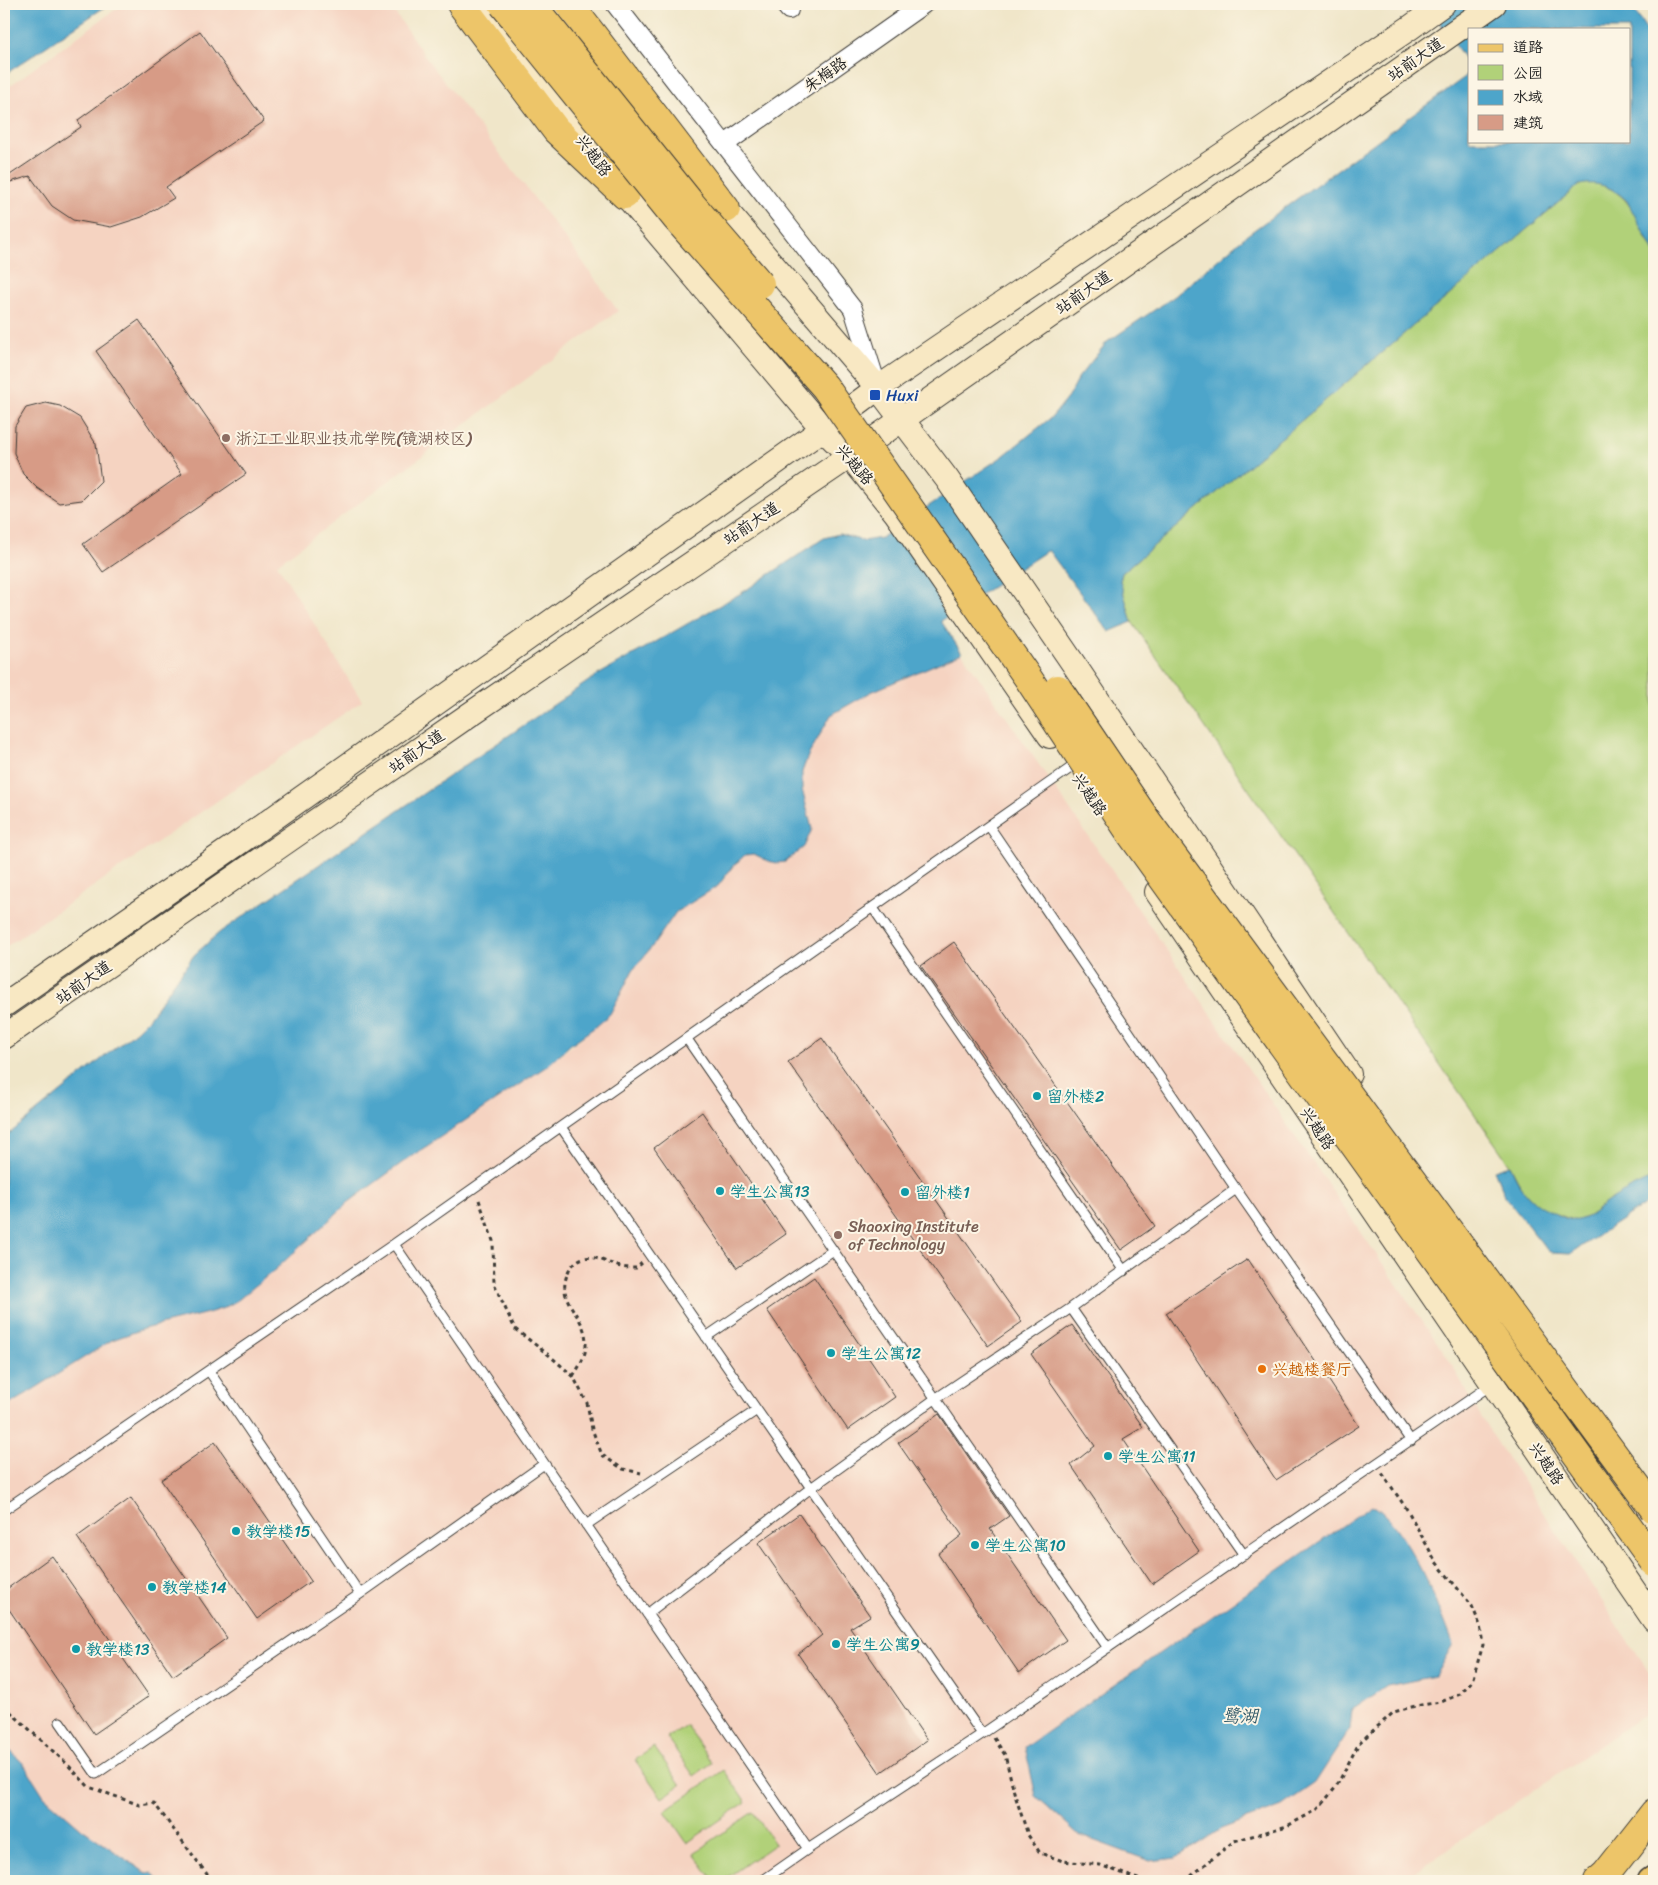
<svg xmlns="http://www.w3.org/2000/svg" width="1658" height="1885" font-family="Sriracha,'LXGW WenKai TC',sans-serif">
  <rect width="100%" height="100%" fill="#fcf5e5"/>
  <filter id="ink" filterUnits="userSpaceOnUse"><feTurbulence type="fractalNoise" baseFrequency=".02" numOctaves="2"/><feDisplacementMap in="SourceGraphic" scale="10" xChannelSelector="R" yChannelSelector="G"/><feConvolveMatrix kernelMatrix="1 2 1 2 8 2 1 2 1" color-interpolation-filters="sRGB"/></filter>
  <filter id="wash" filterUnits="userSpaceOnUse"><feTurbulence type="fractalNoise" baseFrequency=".0096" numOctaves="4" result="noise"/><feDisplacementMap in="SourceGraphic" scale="20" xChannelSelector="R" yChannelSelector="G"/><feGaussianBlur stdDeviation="1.12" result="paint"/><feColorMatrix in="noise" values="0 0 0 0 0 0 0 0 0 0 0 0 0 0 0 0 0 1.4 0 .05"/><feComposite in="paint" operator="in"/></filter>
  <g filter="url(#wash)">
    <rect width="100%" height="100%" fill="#f0e6c9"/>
    <path fill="#f5d3c1" d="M123,4H389L427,59L575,251L618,311L277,564L362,701L4,948V90Z
      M962,653L1449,1360L1484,1422L1654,1680V1708L1401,1881H4V1408L112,1340L143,1329L224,1308L277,1268L349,1202L406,1160L547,1066L610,1014L633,970L654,944L676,912L698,899L724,880L733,866L745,855L754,854L768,861L776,863L785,862L812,829L802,789V772L808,756L831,715L871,692Z"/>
    <path fill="#b1d179" stroke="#66764a" d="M1591,182C1635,192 1633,219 1654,252V1177L1610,1200L1589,1216L1576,1221L1543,1209L1535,1203L1523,1190L1510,1165L1132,622L1120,581L1122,573L1579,185Z
      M686,1725L712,1763L694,1776L667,1738Z
      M654,1747L681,1785L662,1798L635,1760Z
      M724,1770L746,1802L687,1843L665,1811Z
      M753,1812L775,1844L722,1881H714L694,1853Z"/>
    <path fill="#4da5ca" stroke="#346073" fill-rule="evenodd" d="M4,4H109L4,75Z
      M1427,4H1630L1654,41V252L1627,201C1613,187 1598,181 1579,185L1122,573L1120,581L1132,622L1109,632L1048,550L941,621L962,653L871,692L831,715L808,756L802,772V789L812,829L804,847L785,862L776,863L768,861L754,854L745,855L733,866L718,886L676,912L654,944L633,970L610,1014L598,1025L571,1044L547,1066L406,1160L349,1202L277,1268L238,1300L224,1308L208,1313L143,1329L112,1340L4,1408V1138L136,1031L148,1019L194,955L220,932L596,676L743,592L824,538L839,534L863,541L881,538L1003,456L1053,416L1068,397L1078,378L1107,342L1175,296L1247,235L1465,77L1469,70L1467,62ZM1469,29H1629V141H1469Z
      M1510,1165C1522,1192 1531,1204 1559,1215C1565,1218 1571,1221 1577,1220C1591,1218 1599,1207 1610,1200C1623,1191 1640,1184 1654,1177V1199L1570,1254L1553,1253L1548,1251L1506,1198L1494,1170Z
      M1372,1505C1403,1520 1442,1611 1453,1644L1435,1676L1387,1686L1352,1710L1350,1729L1315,1783L1282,1806L1221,1829L1176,1858L1150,1861L1079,1835L1036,1796L1025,1747Z
      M4,1745L23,1763L44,1796L82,1829L146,1873L152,1872L159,1881H4Z"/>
    <g id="blocks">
      <path fill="#d79b86" d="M200,31L264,121L166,187L174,198L142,217L111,227L73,220L52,206L30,176L4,184V179L81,127L78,120Z
        M139,320L246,474L103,572L83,544L182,474L96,351Z
        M46,403L60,406L80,418L96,444L101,481L82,500L59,503L37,488L23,474L14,453L15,426L26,408Z
        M954,942L1155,1226L1121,1250L921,966Z
        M822,1038L1022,1322L988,1346L788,1062Z
        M702,1112L786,1234L737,1268L654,1148Z
        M1248,1259L1359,1426L1276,1480L1166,1313Z
        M814,1277L895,1397L848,1430L767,1310Z
        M1072,1325L1143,1427L1123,1439L1199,1551L1152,1584L1071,1465L1095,1446L1031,1354Z
        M939,1414L1009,1516L990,1529L1066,1640L1019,1673L938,1554L962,1535L898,1443Z
        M215,1442L311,1581L257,1619L161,1480Z
        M131,1498L227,1638L173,1676L77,1537Z
        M799,1514L870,1616L850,1628L927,1740L880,1773L798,1654L822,1635L758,1543Z
        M52,1556L149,1696L94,1734L4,1602V1591Z"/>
    </g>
  </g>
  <g filter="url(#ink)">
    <use href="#blocks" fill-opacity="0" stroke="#3c3a36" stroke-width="1"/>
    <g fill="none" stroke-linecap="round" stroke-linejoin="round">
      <g stroke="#3c3a36" stroke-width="11">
        <path id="lane" d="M989,826L1236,1189L1411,1441
          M873,908L1124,1271
          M687,1039L1108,1648
          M561,1127L811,1488L935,1399L1071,1308L1244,1555
          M394,1244L808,1849
          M1071,1308L1236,1189
          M706,1337L832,1251
          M209,1371L360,1594L544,1464
          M4,1510L394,1244L1072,767
          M586,1525L757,1410
          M647,1614L811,1488L982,1734
          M60,1722L96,1774L360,1594
          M762,1881L808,1849L982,1734L1491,1385"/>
      </g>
      <g stroke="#3c3a36" stroke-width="20">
        <path id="street" d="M615,4L853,309L876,382
          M784,4L789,10
          M725,144L924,4"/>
      </g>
      <g stroke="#3c3a36" stroke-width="26">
        <path id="secondary" d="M553,4L576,34
          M482,9L589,149
          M613,180L823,429L850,456L896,513L1050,736
          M713,195L878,388L947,479L1077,669L1349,1074
          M1157,892L1654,1620
          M4,1005L237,844L823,429L878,388L1411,27L1443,4
          M4,1037L469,715L850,456L1494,4
          M1617,1479L1654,1536"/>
      </g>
      <g stroke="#3c3a36" stroke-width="29">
        <path id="primary" d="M1651,1881L1654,1879"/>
      </g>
      <g stroke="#3c3a36" stroke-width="30">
        <path id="highway" d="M461,4L556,130L625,195
          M569,4L726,209
          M1598,1881L1606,1874L1654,1813"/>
      </g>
      <path stroke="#3c3a36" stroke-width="3" stroke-dasharray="4 4" stroke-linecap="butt" d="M479,1200L493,1241L494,1284L515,1329L550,1356L573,1376L587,1403L592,1429L602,1455L623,1469L641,1473
        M573,1376C579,1367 586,1356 586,1345C587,1312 553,1304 569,1270C572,1265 578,1259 584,1258C596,1255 609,1264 621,1267C626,1268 631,1268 636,1268L642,1263
        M4,1706L67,1764L89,1787L140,1805L154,1803L212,1881
        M994,1738L1005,1755L1014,1792L1028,1835L1040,1853L1063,1861L1100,1865L1143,1881
        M1185,1881L1234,1841L1287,1826L1317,1810L1336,1787L1359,1743L1394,1712L1415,1706L1441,1702L1460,1694L1472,1681L1483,1645L1480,1625L1472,1606L1436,1562L1408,1511L1382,1473"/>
      <use href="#lane" stroke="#fff" stroke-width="9"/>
      <use href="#street" stroke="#fff" stroke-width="18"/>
      <use href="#secondary" stroke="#f8e8c3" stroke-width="24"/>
      <use href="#primary" stroke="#edc569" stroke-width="26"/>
      <use href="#highway" stroke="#edc569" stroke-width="28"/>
      <g stroke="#3c3a36" stroke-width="30" stroke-linecap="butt">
        <path id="highway-bridge" d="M503,4L676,218L825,387L1028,678L1131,834L1654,1562
          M531,4L692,205L760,284
          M1058,689L1147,821L1654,1509"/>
      </g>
      <use href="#highway-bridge" stroke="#edc569" stroke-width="28"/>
    </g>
  </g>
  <rect fill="#1a4fb4" stroke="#fcf5e5" stroke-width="2" x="869" y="389" width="12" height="12" rx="2.5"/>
  <g fill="#8d6e63" stroke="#fcf5e5" stroke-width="2">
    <circle cx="226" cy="438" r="5"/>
    <circle cx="838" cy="1235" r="5"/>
  </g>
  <g fill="#0f9aa8" stroke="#fcf5e5" stroke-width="2">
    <circle cx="1037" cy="1096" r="5"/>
    <circle cx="720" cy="1191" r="5"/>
    <circle cx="905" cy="1192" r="5"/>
    <circle cx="831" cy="1353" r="5"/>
    <circle cx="1108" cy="1456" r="5"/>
    <circle cx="236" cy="1531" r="5"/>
    <circle cx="975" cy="1545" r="5"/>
    <circle cx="152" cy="1587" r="5"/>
    <circle cx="836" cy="1644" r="5"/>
    <circle cx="76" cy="1649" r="5"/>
  </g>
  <circle fill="#e8710a" stroke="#fcf5e5" stroke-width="2" cx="1262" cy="1369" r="5"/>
  <g text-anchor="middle" stroke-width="4" stroke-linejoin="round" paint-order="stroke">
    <g font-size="16" fill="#1c1c1c" stroke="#fcf5e5">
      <text transform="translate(1415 59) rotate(-35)" y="6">站前大道</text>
      <text transform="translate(825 74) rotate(-35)" y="6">朱梅路</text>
      <text transform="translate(594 155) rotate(53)" y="6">兴越路</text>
      <text transform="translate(1083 292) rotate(-35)" y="6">站前大道</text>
      <text transform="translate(855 464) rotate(49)" y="6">兴越路</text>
      <text transform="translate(751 523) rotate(-34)" y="6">站前大道</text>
      <text transform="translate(416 751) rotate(-35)" y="6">站前大道</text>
      <text transform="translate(1090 794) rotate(56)" y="6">兴越路</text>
      <text transform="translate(83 982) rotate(-35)" y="6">站前大道</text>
      <text transform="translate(1318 1128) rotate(56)" y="6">兴越路</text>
      <text transform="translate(1547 1463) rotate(56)" y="6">兴越路</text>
    </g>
    <g font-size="16" fill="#164399" stroke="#fcf5e5" text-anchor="start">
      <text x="886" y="401">Huxi</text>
    </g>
    <g font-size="16" fill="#785e54" stroke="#fcf5e5" text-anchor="start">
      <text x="236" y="444">浙江工业职业技术学院(镜湖校区)</text>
      <text x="848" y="1232">Shaoxing Institute<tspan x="848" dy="18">of Technology</tspan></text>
    </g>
    <g font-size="16" fill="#0d838f" stroke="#fcf5e5" text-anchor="start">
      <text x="1047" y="1102">留外楼2</text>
      <text x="730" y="1197">学生公寓13</text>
      <text x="915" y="1198">留外楼1</text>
      <text x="841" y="1359">学生公寓12</text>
      <text x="1118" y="1462">学生公寓11</text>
      <text x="246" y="1537">教学楼15</text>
      <text x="985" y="1551">学生公寓10</text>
      <text x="162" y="1593">教学楼14</text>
      <text x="846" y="1650">学生公寓9</text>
      <text x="86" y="1655">教学楼13</text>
    </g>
    <g font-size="16" fill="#c56008" stroke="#fcf5e5" text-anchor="start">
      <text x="1272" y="1375">兴越楼餐厅</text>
    </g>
    <g font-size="18" font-style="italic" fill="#325a6a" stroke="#fcf5e5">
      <text x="1240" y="1722">鹭湖</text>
    </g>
  </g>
  <rect width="1658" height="1885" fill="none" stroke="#fcf5e5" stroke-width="20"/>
  <rect x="1468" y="28" width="162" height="115" fill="#fcf5e5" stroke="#a29e95"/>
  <rect x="1478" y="44" width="25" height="8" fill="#edc569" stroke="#a29e95"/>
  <text x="1513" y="52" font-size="15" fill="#1c1c1c">道路</text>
  <rect x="1478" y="65" width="25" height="15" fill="#b1d179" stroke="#a29e95"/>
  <text x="1513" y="78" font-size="15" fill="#1c1c1c">公园</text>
  <rect x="1478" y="90" width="25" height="15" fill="#4da5ca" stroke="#a29e95"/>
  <text x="1513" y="102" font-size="15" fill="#1c1c1c">水域</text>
  <rect x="1478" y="115" width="25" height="15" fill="#d79b86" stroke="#a29e95"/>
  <text x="1513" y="128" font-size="15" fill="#1c1c1c">建筑</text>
</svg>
